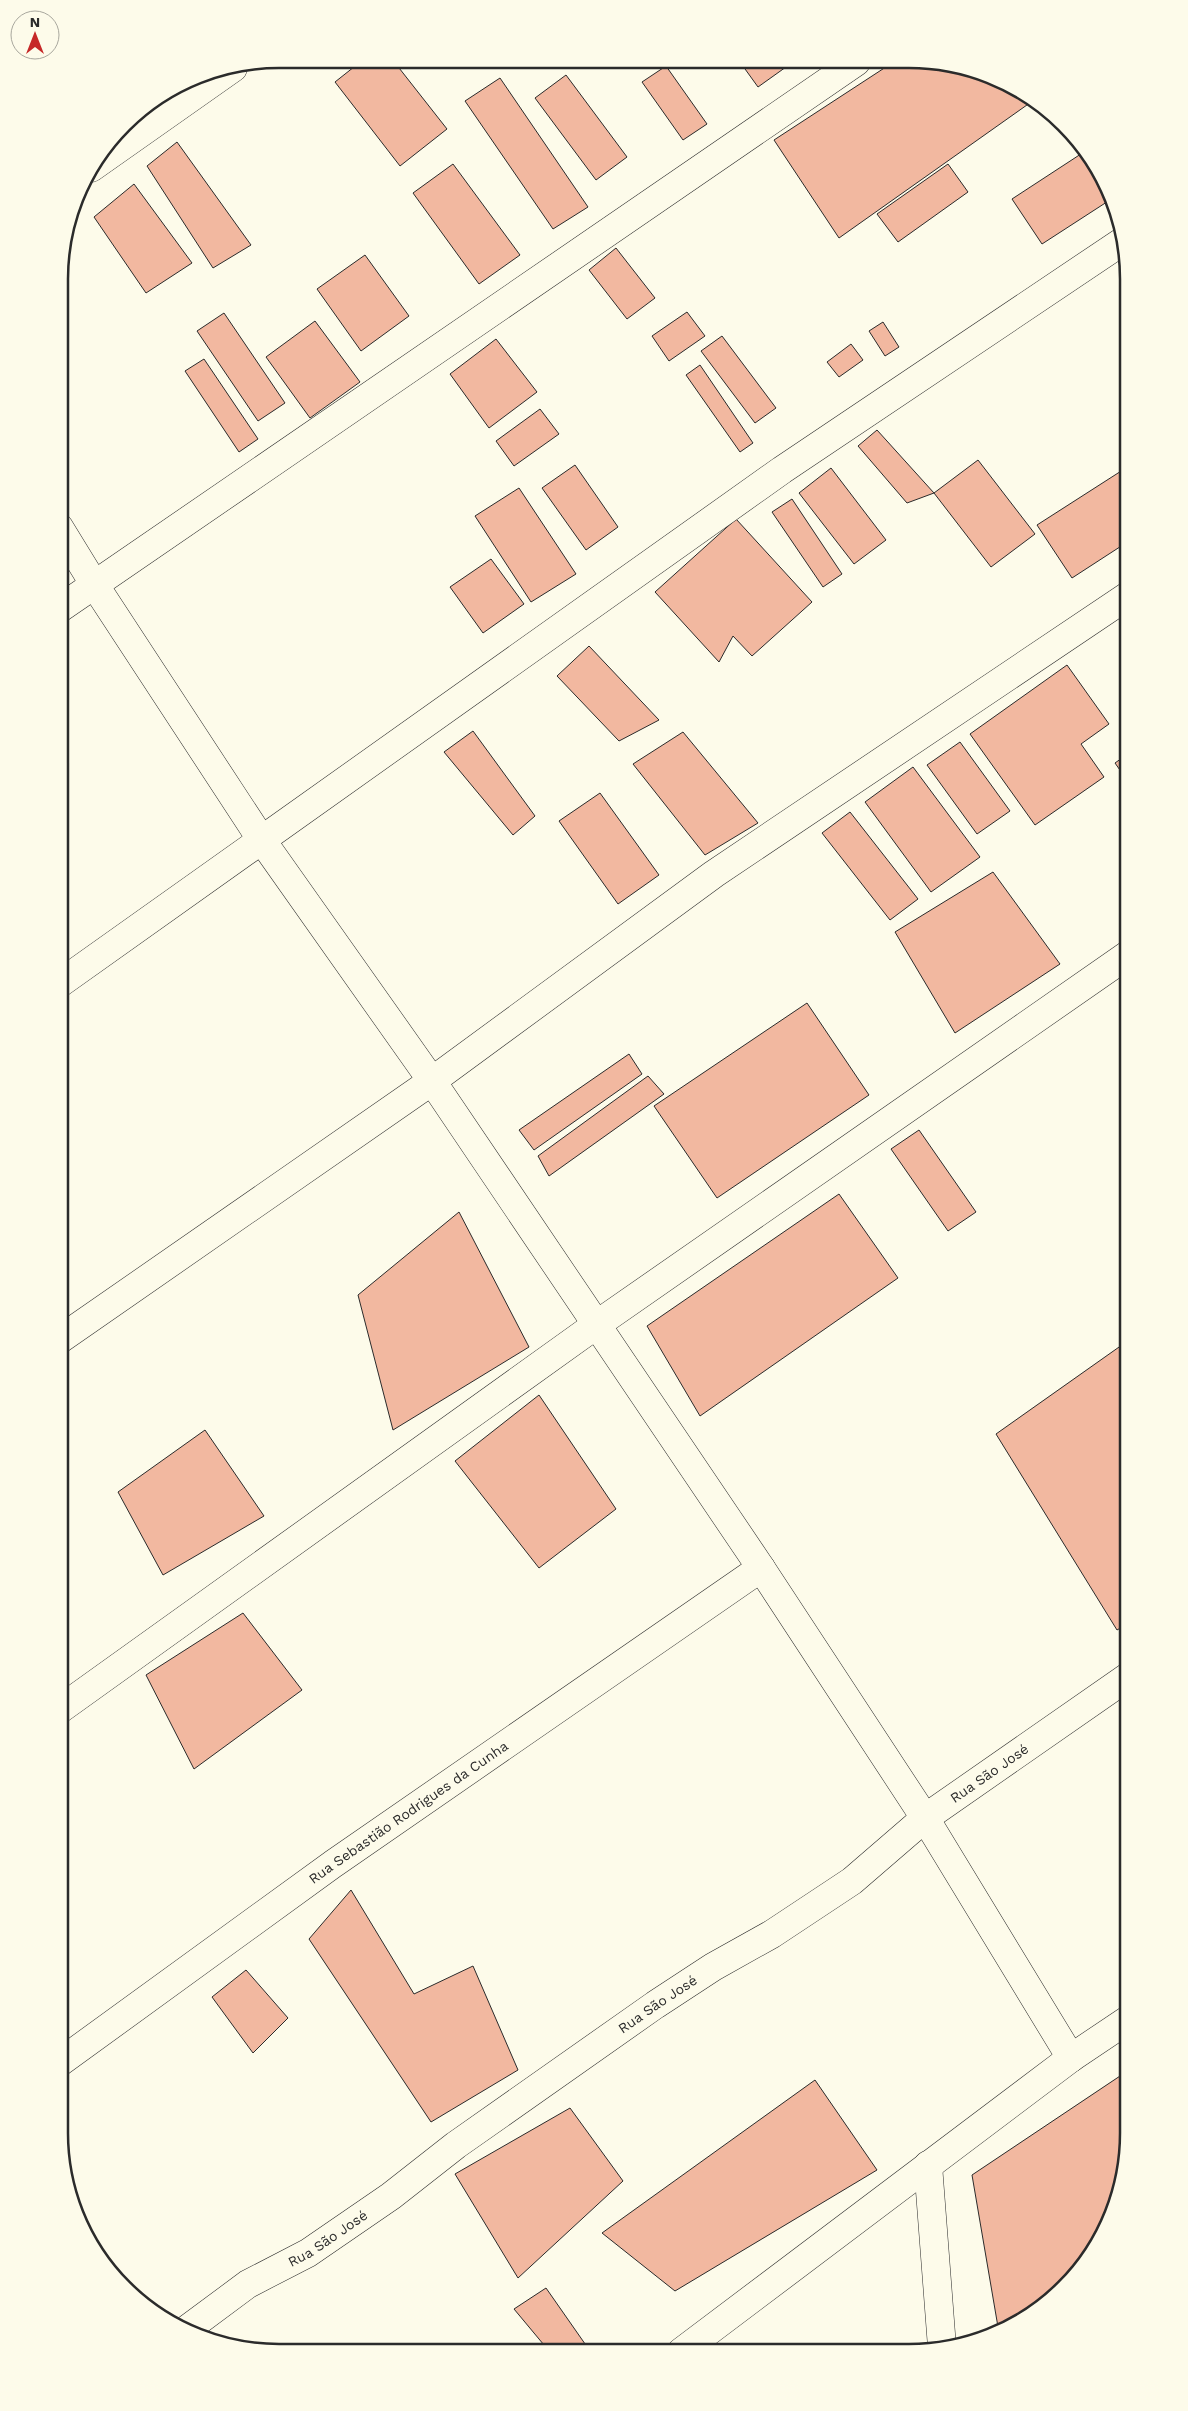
<svg xmlns="http://www.w3.org/2000/svg" width="1188" height="2411" font-family="'Work Sans',sans-serif">
  <rect width="100%" height="100%" fill="#fdfbea"/>
  <path fill="#f2b8a0" stroke="#2b2b2b" d="M364,59H392L447,129L400,166L335,82Z
    M416,60H430L420,66Z
    M740,62H793L758,87Z
    M892,63H952L1007,82L1034,100L839,238L774,140Z
    M666,66L707,124L683,140L642,82Z
    M566,75L627,157L596,180L535,98Z
    M500,78L588,207L553,229L465,101Z
    M177,142L251,245L213,268L147,166Z
    M1087,150L1092,156L1113,198L1042,244L1012,199Z
    M453,164L520,255L479,284L413,193Z
    M948,164L968,192L898,242L877,214Z
    M134,184L192,263L146,293L94,217Z
    M616,248L655,298L627,319L589,270Z
    M365,255L409,316L361,351L317,289Z
    M687,312L705,336L669,361L652,336Z
    M224,313L285,403L258,421L197,331Z
    M315,321L360,382L310,418L266,357Z
    M883,322L899,347L885,356L869,331Z
    M722,336L776,408L755,423L701,351Z
    M496,339L537,392L489,428L450,374Z
    M851,344L863,360L839,377L827,362Z
    M204,359L258,439L239,452L185,371Z
    M700,365L753,443L740,452L686,375Z
    M540,409L559,434L514,466L496,441Z
    M877,430L934,493L907,503L858,446Z
    M978,460L1035,534L991,567L934,493Z
    M575,465L618,527L586,550L542,488Z
    M1129,466V541L1072,578L1037,525Z
    M831,468L886,540L854,564L799,493Z
    M519,488L576,574L531,602L475,516Z
    M792,499L842,574L823,587L772,512Z
    M736,519L812,602L752,656L733,636L719,662L655,592Z
    M491,559L524,604L483,633L450,587Z
    M589,646L659,720L619,741L557,676Z
    M1067,665L1109,724L1081,744L1104,777L1035,825L970,734Z
    M473,731L535,816L513,835L444,752Z
    M683,732L758,823L705,855L633,764Z
    M960,742L1010,811L977,834L927,765Z
    M1129,753V783L1115,763Z
    M913,767L980,857L931,892L865,802Z
    M600,793L659,875L618,904L559,821Z
    M850,812L918,899L890,920L822,833Z
    M993,872L1060,964L955,1033L895,932Z
    M807,1003L869,1095L717,1198L654,1106Z
    M629,1054L642,1074L534,1150L519,1130Z
    M648,1076L664,1094L549,1176L538,1156Z
    M919,1130L976,1212L948,1231L891,1149Z
    M839,1194L898,1278L700,1416L647,1326Z
    M459,1212L529,1347L393,1430L358,1295Z
    M1129,1340V1623L1117,1630L996,1434Z
    M539,1395L616,1509L539,1568L455,1461Z
    M205,1430L264,1516L163,1575L118,1492Z
    M243,1613L302,1690L194,1769L146,1675Z
    M59,1856L65,1866L59,1868Z
    M351,1890L414,1994L473,1966L518,2070L431,2122L309,1939Z
    M246,1970L288,2018L253,2053L212,1997Z
    M1129,2070V2147L1113,2217L1084,2267L1032,2315L1012,2325L998,2327L972,2175Z
    M815,2080L877,2170L675,2291L602,2233Z
    M570,2108L623,2181L518,2278L455,2174Z
    M546,2288L590,2351H549L514,2309Z"/>
  <g fill="none" stroke-linecap="round" stroke-linejoin="round">
    <g stroke="#2b2b2b" stroke-width="29">
      <g id="minor">
        <path d="M91,168L233,68"/>
        <path d="M59,527L94,584L261,839L432,1081L761,1568L925,1818L1071,2058"/>
        <path d="M59,609L856,62"/>
        <path d="M59,984L782,470L1123,241"/>
        <path d="M59,1340L432,1081L714,874L1129,595"/>
        <path d="M59,1710L596,1325L1129,954"/>
        <path id="s1" d="M59,2063L333,1864L761,1568"/>
        <path d="M928,2165L942,2347"/>
        <path id="s2" d="M186,2330L248,2284L308,2253L391,2196L456,2145L655,2005L713,1967L772,1934L852,1881L925,1818L1129,1676"/>
        <path d="M681,2352L1071,2058L1129,2019"/>
      </g>
    </g>
    <use href="#minor" stroke="#fdfbea" stroke-width="28"/>
  </g>
  <g text-anchor="middle" stroke-width="4" stroke-linejoin="round" paint-order="stroke">
    <g font-size="14" fill="#2b2b2b" stroke="#fdfbea">
      <text dy="5" stroke="none"><textPath href="#s2" startOffset="979">Rua São José</textPath></text>
      <text dy="5" stroke="none"><textPath href="#s1" startOffset="430">Rua Sebastião Rodrigues da Cunha</textPath></text>
      <text dy="5" stroke="none"><textPath href="#s2" startOffset="574">Rua São José</textPath></text>
      <text dy="5" stroke="none"><textPath href="#s2" startOffset="169">Rua São José</textPath></text>
    </g>
  </g>
  <path d="M0 0H1188V2411H0ZM279 68H909A211 211 0 0 1 1120 279V2133A211 211 0 0 1 909 2344H279A211 211 0 0 1 68 2133V279A211 211 0 0 1 279 68Z" fill="#fdfbea" fill-rule="evenodd"/>
  <path fill="none" stroke="#2b2b2b" stroke-width="2.5" d="M279 68H909A211 211 0 0 1 1120 279V2133A211 211 0 0 1 909 2344H279A211 211 0 0 1 68 2133V279A211 211 0 0 1 279 68Z"/>
  <g transform="translate(35 35)"><circle r="24" fill="#fdfbea" stroke="#a9a89e"/>
  <path d="M0-4L9 19L0 12L-9 19Z" fill="#c62828"/>
  <text y="-8" font-size="14" font-weight="bold" text-anchor="middle" fill="#2b2b2b">N</text>
  </g>
</svg>
